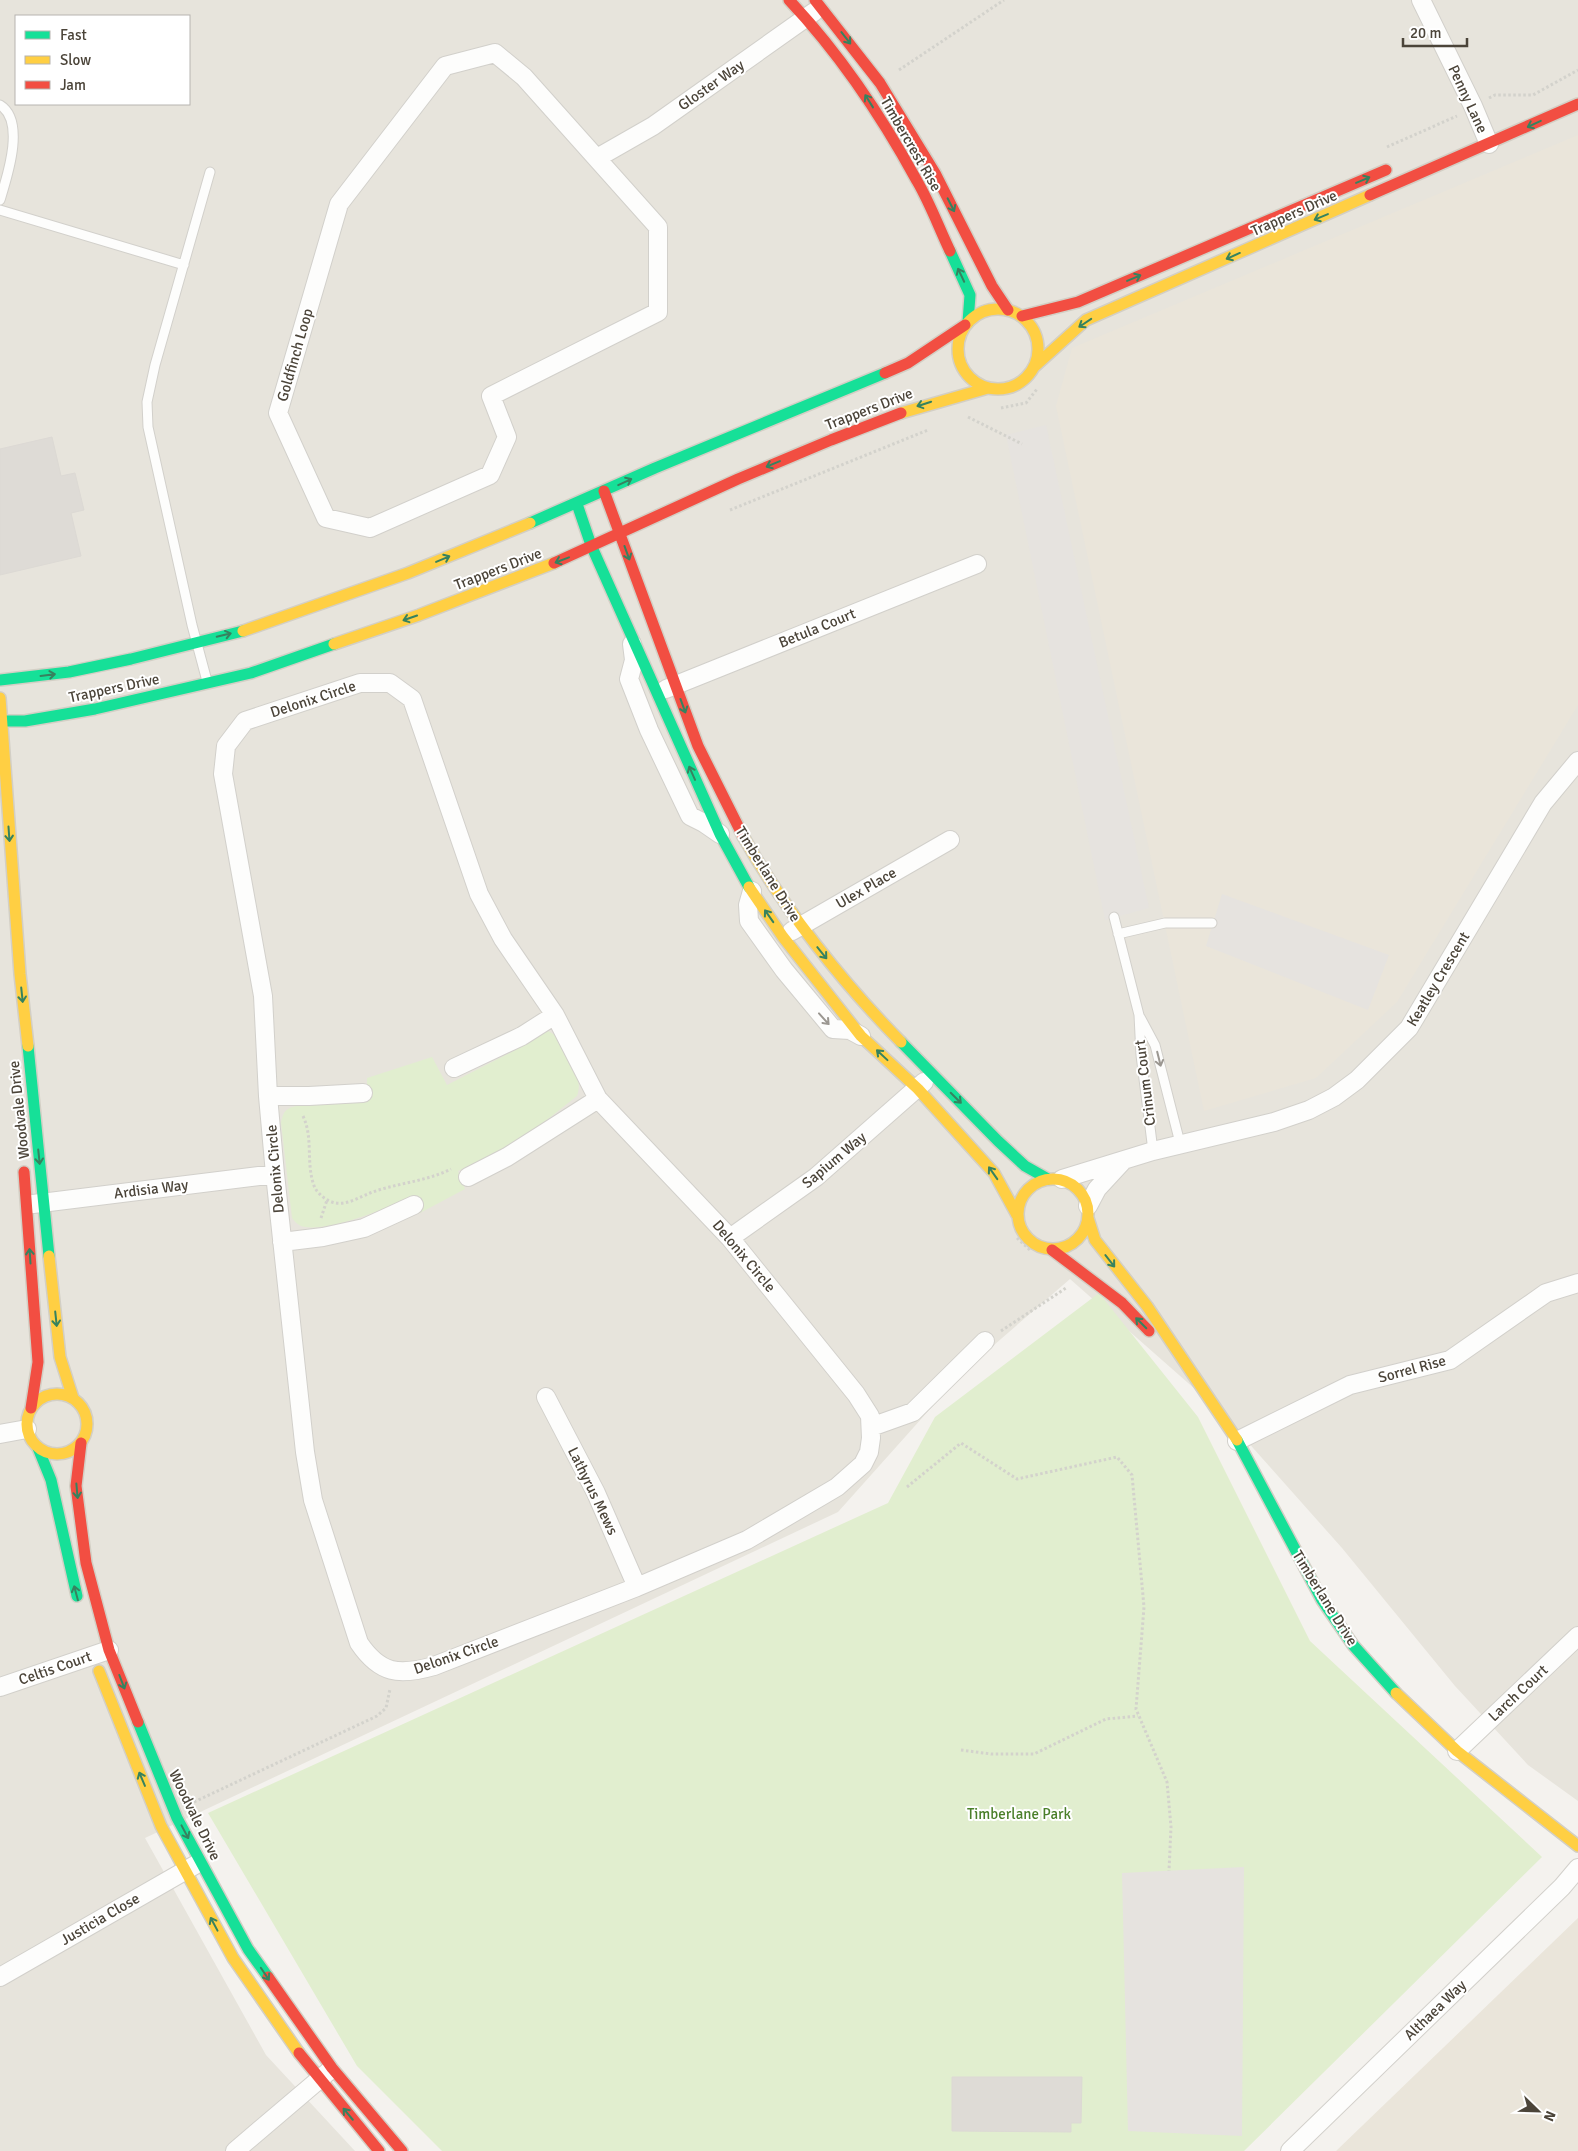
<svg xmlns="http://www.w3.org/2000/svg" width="1578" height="2151" font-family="Signika,sans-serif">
  <rect width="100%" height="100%" fill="#f4f2ee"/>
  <path fill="#e7e4dc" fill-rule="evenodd" d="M0,0H1578V1801L1528,1765L1455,1686L1342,1548L1221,1412L1070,1279L964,1371L838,1512L145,1838L266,2055L355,2151H0ZM16,16H189V104H16Z"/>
  <path fill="#eae5da" d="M1578,135V705L1397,1002L1316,1078L1204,1111L1056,406L1072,348Z
    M1578,1918V2151H1336Z"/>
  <path fill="#e1eecf" d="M548,1031L555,1035C565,1053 585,1075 577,1096L519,1142L458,1171L465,1189L420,1213L413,1197C387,1208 332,1231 305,1227C299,1226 296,1223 292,1218L281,1122C283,1116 283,1112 288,1109C301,1101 350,1102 367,1100V1078L432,1057L447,1085L525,1045L541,1034Z
    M1099,1293L1198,1417L1310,1641L1542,1857L1244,2151H442L357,2066L208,1813L888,1503L935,1417Z"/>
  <path fill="#e6e3df" d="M1046,425L1149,908L1105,920L1006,435Z
    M1222,894L1389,955L1368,1010L1206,946Z
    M1244,1867L1242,2136L1128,2131L1122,1873Z"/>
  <path fill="#dedbd6" stroke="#dcd9d4" d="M52,437L61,476L75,473L84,510L71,513L81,556L0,575V449Z
    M952,2077H1082L1081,2123H1071V2132L952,2131Z"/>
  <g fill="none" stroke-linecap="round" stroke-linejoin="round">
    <g stroke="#d2d0cb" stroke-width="11">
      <path id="lane" d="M0,105C26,121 7,177 0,200
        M0,210L184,265
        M207,681L192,625L148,427L147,402L155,365L210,172
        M1114,917L1139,1015L1141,1055L1153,1151
        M1118,934L1165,923H1212
        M1140,1017L1155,1045L1180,1143"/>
    </g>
    <g stroke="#d2d0cb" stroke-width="20">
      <path id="street" d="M1421,0L1473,106L1489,144
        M495,53L524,77L658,227V312L491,396L507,437L490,475L370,528L326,518L278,413L339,204L445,66Z
        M597,158L653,126L814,12
        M632,644L634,660L629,679L649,730L690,816L704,823L720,834
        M360,683H390L412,699L479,894L503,939L555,1015L598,1099L730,1238L856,1394L870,1416L871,1438L869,1452L863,1464L837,1487L747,1540L637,1587L434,1666C399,1676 380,1674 359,1643L313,1500L305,1452L275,1174L268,1096L263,996L223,774L226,746L245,721Z
        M666,689L977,564
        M752,891L748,905L749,921L784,970L833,1029L850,1030L861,1036
        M792,931L950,840
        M454,1068L522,1036L555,1015
        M268,1096H309L363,1093
        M468,1177L507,1157L598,1099
        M1062,1179L1153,1151L1274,1122L1309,1110L1334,1097L1357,1080L1409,1028L1543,803L1578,761
        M33,1204L275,1174
        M1088,1206L1097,1189L1122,1162
        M730,1238L816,1177L924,1082
        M282,1242L323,1237L364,1228L414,1205
        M546,1397L596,1493L637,1587
        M871,1427L913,1412L985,1341
        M0,1434L27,1429
        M1237,1441L1350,1385L1450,1360L1546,1293L1578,1283
        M0,1687L109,1650
        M1457,1751L1578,1636
        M0,1977L195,1865
        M235,2151L328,2072
        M1290,2151L1562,1887L1578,1868"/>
    </g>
    <g stroke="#d3cfc5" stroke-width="14">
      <path id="fast" d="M950,251L970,295L968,322
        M577,504L591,545L720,834L749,887
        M530,523L655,468L885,373
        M0,680L69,672L131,659L243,631
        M0,721H25L95,709L251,673L334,644
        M901,1042L998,1141L1025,1166L1048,1179
        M28,1046L49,1256
        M1237,1440L1322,1600L1353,1645L1396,1693
        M38,1448L51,1480L77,1596
        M138,1722L177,1818L248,1949L268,1977"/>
    </g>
    <g stroke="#d3cfc5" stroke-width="14">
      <path id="slow" d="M958 349a40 40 0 1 1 80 0a40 40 0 1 1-80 0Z
        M1034,367L1086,320L1370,195
        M901,413L988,388
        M243,631L408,573L530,523
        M334,644L419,615L554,563
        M0,698L20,974L28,1046
        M743,836C784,909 842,982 901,1042
        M749,887L783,937L861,1036L918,1089L994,1173L1017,1215
        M1018 1214a35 35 0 1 1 70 0a35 35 0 1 1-70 0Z
        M1088,1218L1095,1240L1147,1306L1237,1440
        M49,1256L60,1357L73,1398
        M27 1424a30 30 0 1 1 60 0a30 30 0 1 1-60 0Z
        M99,1671L161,1826L233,1958L299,2053
        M1396,1693L1457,1751L1578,1846"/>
    </g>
    <g stroke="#d3cfc5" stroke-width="14">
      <path id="jam" d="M789,0C839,53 882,117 917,181C930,203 939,228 950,251
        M815,0L880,83L935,173L992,286L1008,310
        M1370,195L1578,104
        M1022,316L1078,302L1386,170
        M885,373L908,363L965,325
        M604,491L698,746L743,836
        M554,563L738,479L831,440L901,413
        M24,1172L38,1362L31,1408
        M1052,1250L1122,1303L1149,1331
        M81,1443L76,1486L86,1563L109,1650L138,1722
        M268,1977L332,2068L402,2151
        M299,2053L379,2151"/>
    </g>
    <path stroke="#d3d2cc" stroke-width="3" stroke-dasharray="2.5 2.5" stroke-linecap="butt" d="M899,70L1004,0
      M1489,98L1495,95H1533L1578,70
      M1387,147L1457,116
      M1001,408L1026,403L1037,389
      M968,417L1022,444
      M730,510L928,430
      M303,1116C314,1139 305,1165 315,1188C319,1195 328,1202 336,1203C347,1205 360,1197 370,1193C396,1183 425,1182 451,1169
      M321,1218L327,1200
      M1017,1238L1031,1251
      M1001,1331L1066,1288
      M907,1487L961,1443L1017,1479L1117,1457L1132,1475L1144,1607L1136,1709L1167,1782L1171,1827L1169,1871
      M961,1750L991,1754H1034L1106,1719L1138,1716
      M194,1802L377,1716L386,1708L390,1689"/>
    <use href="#lane" stroke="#fdfdfc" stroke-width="9"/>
    <use href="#street" stroke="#fdfdfc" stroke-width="18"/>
    <use href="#fast" stroke="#16e098" stroke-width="11"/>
    <use href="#slow" stroke="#ffcf43" stroke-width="11"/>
    <use href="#jam" stroke="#f24e42" stroke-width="11"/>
  </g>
  <defs><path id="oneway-shaft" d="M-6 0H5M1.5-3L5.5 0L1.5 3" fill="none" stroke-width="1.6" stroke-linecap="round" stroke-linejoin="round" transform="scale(1.25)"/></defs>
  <g stroke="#36825f">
    <use href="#oneway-shaft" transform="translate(846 38) rotate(52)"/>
    <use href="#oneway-shaft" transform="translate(869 101) rotate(-122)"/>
    <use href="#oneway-shaft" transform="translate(1534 124) rotate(155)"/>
    <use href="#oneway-shaft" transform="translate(1363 180) rotate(-23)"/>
    <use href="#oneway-shaft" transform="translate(951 205) rotate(63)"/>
    <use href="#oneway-shaft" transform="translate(1321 217) rotate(157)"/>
    <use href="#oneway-shaft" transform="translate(1233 256) rotate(156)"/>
    <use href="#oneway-shaft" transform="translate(961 275) rotate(-115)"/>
    <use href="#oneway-shaft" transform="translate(1134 278) rotate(-23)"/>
    <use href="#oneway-shaft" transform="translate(1085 323) rotate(146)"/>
    <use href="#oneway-shaft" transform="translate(924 404) rotate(162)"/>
    <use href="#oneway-shaft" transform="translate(773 464) rotate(157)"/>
    <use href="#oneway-shaft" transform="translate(625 482) rotate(-25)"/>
    <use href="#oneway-shaft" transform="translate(627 553) rotate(70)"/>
    <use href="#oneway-shaft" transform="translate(443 559) rotate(-23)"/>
    <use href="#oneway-shaft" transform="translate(562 560) rotate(159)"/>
    <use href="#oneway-shaft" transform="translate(410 618) rotate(161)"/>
    <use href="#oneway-shaft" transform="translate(224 635) rotate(-13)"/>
    <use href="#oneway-shaft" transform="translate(48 675) rotate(-7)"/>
    <use href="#oneway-shaft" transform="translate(683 706) rotate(70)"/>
    <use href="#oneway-shaft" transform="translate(692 773) rotate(-114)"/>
    <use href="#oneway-shaft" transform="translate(9 834) rotate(86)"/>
    <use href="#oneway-shaft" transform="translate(769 916) rotate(-125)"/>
    <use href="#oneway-shaft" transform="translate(822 953) rotate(51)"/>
    <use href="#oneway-shaft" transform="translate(22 995) rotate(84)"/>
    <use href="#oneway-shaft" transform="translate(882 1055) rotate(-137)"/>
    <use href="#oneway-shaft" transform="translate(956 1098) rotate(45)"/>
    <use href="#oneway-shaft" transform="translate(39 1157) rotate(84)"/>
    <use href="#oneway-shaft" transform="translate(993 1173) rotate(-125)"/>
    <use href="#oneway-shaft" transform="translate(30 1256) rotate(-94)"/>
    <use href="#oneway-shaft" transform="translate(1110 1261) rotate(52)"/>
    <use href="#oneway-shaft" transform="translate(56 1319) rotate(84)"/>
    <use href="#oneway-shaft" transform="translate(1141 1323) rotate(-135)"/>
    <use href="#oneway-shaft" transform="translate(77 1491) rotate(85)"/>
    <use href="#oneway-shaft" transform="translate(76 1593) rotate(-105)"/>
    <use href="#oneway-shaft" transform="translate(122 1682) rotate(69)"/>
    <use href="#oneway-shaft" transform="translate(142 1779) rotate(-113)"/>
    <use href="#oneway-shaft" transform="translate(185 1832) rotate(62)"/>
    <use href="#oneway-shaft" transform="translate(214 1924) rotate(-118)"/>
    <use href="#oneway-shaft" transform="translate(265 1974) rotate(56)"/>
    <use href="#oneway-shaft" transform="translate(348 2114) rotate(-130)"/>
  </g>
  <g stroke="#9b9791">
    <use href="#oneway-shaft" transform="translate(824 1019) rotate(48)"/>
    <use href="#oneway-shaft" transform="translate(1159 1059) rotate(76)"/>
  </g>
  <g text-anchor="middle" stroke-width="4" stroke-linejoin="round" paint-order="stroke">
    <g font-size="15" fill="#4b4439" stroke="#fff">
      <text transform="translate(711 85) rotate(-35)" y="5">Gloster Way</text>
      <text transform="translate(1468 99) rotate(65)" y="5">Penny Lane</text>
      <text transform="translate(911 144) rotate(60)" y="5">Timbercrest Rise</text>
      <text transform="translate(1294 213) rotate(-24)" y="5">Trappers Drive</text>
      <text transform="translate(295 355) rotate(-74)" y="5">Goldfinch Loop</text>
      <text transform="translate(869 409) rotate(-21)" y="5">Trappers Drive</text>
      <text transform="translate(498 569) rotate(-21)" y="5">Trappers Drive</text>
      <text transform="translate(817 628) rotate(-22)" y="5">Betula Court</text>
      <text transform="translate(114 688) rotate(-12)" y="5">Trappers Drive</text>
      <text transform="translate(313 699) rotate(-18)" y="5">Delonix Circle</text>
      <text transform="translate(768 874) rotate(58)" y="5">Timberlane Drive</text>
      <text transform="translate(866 888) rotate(-30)" y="5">Ulex Place</text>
      <text transform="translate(1438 979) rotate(-59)" y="5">Keatley Crescent</text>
      <text transform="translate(1145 1083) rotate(-97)" y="5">Crinum Court</text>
      <text transform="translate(19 1110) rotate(-96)" y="5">Woodvale Drive</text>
      <text transform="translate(834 1160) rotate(-40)" y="5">Sapium Way</text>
      <text transform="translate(275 1169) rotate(-95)" y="5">Delonix Circle</text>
      <text transform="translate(151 1189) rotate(-7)" y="5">Ardisia Way</text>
      <text transform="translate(744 1256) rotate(50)" y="5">Delonix Circle</text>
      <text transform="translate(1412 1369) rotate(-15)" y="5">Sorrel Rise</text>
      <text transform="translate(593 1491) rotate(64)" y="5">Lathyrus Mews</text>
      <text transform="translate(1325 1598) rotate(58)" y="5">Timberlane Drive</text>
      <text transform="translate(456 1655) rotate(-19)" y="5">Delonix Circle</text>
      <text transform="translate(55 1668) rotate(-19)" y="5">Celtis Court</text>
      <text transform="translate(1518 1693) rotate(-43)" y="5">Larch Court</text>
      <text transform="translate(195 1815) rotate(64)" y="5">Woodvale Drive</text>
      <text transform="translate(100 1919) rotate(-30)" y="5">Justicia Close</text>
      <text transform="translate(1435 2010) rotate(-44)" y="5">Althaea Way</text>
    </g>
    <g font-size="15" fill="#4a7f2a" stroke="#fff">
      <text x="1019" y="1819">Timberlane Park</text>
    </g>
  </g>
  <rect x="15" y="15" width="175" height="90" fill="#ffffff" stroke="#b7b4b0"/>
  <rect x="25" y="31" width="25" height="8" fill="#16e098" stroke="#b7b4b0"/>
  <text x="60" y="40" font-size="15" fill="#4b4439">Fast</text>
  <rect x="25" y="56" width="25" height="8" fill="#ffcf43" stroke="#b7b4b0"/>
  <text x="60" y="65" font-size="15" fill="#4b4439">Slow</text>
  <rect x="25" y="81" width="25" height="8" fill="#f24e42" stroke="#b7b4b0"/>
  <text x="60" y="90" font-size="15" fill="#4b4439">Jam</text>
  <g transform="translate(1538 2111) rotate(113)" stroke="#ffffff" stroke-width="4" paint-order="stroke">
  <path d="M0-4L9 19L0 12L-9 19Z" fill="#4b4439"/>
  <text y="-8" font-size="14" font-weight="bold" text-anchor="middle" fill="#4b4439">N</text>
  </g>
  <path d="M1403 38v8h64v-8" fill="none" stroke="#4b4439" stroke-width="2.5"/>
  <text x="1410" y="38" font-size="15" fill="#4b4439" stroke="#ffffff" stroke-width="4" paint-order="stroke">20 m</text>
</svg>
